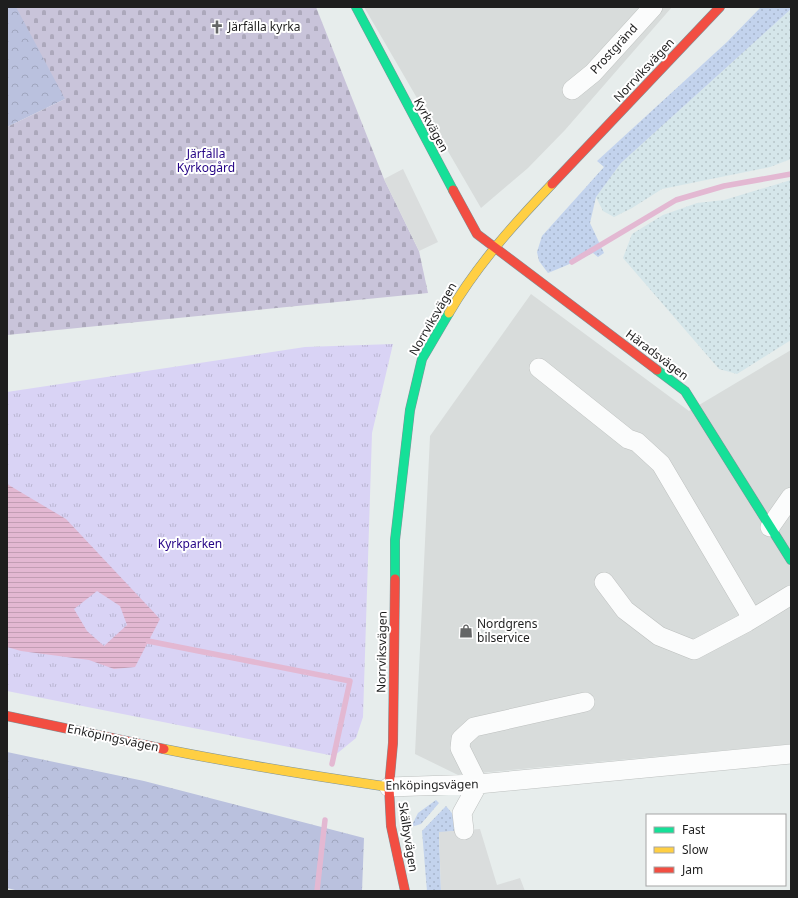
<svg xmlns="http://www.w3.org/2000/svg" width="798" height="898" font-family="'Noto Sans',sans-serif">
  <defs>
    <pattern id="farmland-dots" width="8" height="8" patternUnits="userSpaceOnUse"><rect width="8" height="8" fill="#d5e6ea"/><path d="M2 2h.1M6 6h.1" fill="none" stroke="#b6c5c8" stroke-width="1.8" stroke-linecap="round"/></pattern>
    <pattern id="grass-dots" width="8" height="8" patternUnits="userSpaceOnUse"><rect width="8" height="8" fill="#c3d3ed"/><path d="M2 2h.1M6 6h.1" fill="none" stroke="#a7b5cb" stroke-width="1.8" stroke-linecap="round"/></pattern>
    <pattern id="forest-crowns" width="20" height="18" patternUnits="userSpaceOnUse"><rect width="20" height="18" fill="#bac1de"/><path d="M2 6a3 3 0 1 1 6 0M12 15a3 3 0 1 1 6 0" fill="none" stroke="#9fa5be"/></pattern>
    <pattern id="cemetery-stones" width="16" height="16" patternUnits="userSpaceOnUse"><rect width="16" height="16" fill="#c9c4da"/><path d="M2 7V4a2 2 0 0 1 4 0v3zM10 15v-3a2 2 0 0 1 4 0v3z" fill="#aca8bb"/></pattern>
    <pattern id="park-tufts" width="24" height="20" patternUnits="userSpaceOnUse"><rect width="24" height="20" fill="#d9d3f5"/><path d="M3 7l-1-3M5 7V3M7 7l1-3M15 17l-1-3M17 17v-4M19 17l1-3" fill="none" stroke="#bab5d2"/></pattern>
    <pattern id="water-rules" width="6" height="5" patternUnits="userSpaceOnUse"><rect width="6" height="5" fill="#e3b8d2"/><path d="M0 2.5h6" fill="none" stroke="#c29eb4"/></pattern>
  </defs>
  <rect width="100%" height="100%" fill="#e7edec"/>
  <path fill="#d8dcdb" d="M364,7H672L565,130L528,168L481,208Z
    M531,294L689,411L791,350V744L458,775L415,754L430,436Z"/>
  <path fill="url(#farmland-dots)" d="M791,9V159L770,167L662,189L632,208L614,217L603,211L596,197L621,163Z
    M791,180V340L737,374L719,369L623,258L632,234L663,215L697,203L724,200Z"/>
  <path fill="url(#grass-dots)" d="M761,7H791V9L621,163L596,197L590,223L604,253L598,257L593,253L565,266L548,273L539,261L537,252L542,236L604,167L597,161L727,42Z
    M436,800L439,803L421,824L411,827L418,813Z
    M446,806L456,818L454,831L439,833L441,891H427L422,831Z"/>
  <path fill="url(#forest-crowns)" d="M7,7H141L65,99L7,127Z
    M7,752L144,781L364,838L362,891H19L7,888Z"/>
  <path fill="url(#cemetery-stones)" d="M16,7H316L384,179L419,251L428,293L7,335V127L65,99Z"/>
  <path fill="url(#park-tufts)" d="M393,344L372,433L363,717L356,738L334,756L7,691V392L305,347Z"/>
  <path fill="#dadddd" d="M403,169L438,242L419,251L384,179Z
    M480,829L497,885L520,878L525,891H441L439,832Z"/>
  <path fill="url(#water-rules)" fill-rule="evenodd" d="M7,484L66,519L160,619L135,667L114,669L89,660L21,651L7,647ZM97,591L120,606L127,625L104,646L87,631L74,609Z"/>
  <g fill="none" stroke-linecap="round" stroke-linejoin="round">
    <path stroke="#e3b8d2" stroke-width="5.5" d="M572,262L676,200L724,186L791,174
      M148,641L350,681L332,764
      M317,891L325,820"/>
    <g stroke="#bdc0bf" stroke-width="20">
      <path id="street" d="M572,90L593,73L653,7
        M539,368L628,439L637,442L661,464L749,613L747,622
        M770,527L791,497
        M604,582L625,610L659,636L694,650L747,622L791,595
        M478,784L460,748L461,739L474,727L585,702
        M389,787L478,784L791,754
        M464,830L462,813L478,784"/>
    </g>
    <g stroke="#7e9298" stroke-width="10">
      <path id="fast" d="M356,7L453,190
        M657,370L685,391L791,560
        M395,579V540L410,410L422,359L449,313"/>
    </g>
    <g stroke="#7e9298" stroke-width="10">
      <path id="slow" d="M449,313C477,265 514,224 552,184
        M164,749C238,764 314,776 389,787"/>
    </g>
    <g stroke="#7e9298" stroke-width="10">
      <path id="jam" d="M552,184L720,7
        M453,190L477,234L657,370
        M395,579L393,743L389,787L391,826L405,891
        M7,716L164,749"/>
    </g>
    <use href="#street" stroke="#fbfcfc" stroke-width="19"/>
    <use href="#fast" stroke="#16e098" stroke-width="9"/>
    <use href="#slow" stroke="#ffcf43" stroke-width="9"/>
    <use href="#jam" stroke="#f24e42" stroke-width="9"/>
  </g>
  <defs>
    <g id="church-bare" transform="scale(1.08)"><path d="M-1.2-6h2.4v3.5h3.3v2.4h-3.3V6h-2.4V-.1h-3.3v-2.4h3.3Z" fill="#646666" stroke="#fff" stroke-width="2.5" paint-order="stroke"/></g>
    <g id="shop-bare" transform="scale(1.08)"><path d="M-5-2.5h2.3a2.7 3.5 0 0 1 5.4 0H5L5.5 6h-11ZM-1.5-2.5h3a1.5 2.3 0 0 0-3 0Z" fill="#646666" stroke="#fff" stroke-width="2.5" paint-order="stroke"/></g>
  </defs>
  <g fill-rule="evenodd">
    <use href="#church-bare" x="217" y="27"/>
    <use href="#shop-bare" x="466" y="631"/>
  </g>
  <g text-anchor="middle" stroke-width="4" stroke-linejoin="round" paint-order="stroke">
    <g font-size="12" fill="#1e1e1e" stroke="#fff" text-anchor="start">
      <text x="228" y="31">Järfälla kyrka</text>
      <text x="477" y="628">Nordgrens<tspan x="477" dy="14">bilservice</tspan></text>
    </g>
    <g font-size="12" fill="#1e1e1e" stroke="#fff">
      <text transform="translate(614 49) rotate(-47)" y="4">Prostgränd</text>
      <text transform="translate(644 70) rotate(-47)" y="4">Norrviksvägen</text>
      <text transform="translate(431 125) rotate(62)" y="4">Kyrkvägen</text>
      <text transform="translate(433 319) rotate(-60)" y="4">Norrviksvägen</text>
      <text transform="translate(657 355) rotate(37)" y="4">Häradsvägen</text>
      <text transform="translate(382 652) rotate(-89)" y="4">Norrviksvägen</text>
      <text transform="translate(113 738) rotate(12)" y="4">Enköpingsvägen</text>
      <text transform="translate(432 785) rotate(-1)" y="4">Enköpingsvägen</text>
      <text transform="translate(408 837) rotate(81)" y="4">Skälbyvägen</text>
    </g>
    <g font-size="12" fill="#240385" stroke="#fff">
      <text x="206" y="158">Järfälla<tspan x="206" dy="14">Kyrkogård</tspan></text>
      <text x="190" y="548">Kyrkparken</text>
    </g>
  </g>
  <rect width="798" height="898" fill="none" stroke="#1e1e1e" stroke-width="16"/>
  <rect x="646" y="814" width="140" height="72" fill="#ffffff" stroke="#a5a5a5"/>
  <rect x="654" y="827" width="20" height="6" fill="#16e098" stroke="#a5a5a5"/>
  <text x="682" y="834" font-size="12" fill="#1e1e1e">Fast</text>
  <rect x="654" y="847" width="20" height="6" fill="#ffcf43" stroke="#a5a5a5"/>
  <text x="682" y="854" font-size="12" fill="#1e1e1e">Slow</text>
  <rect x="654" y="867" width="20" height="6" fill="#f24e42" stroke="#a5a5a5"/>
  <text x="682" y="874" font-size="12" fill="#1e1e1e">Jam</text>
</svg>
